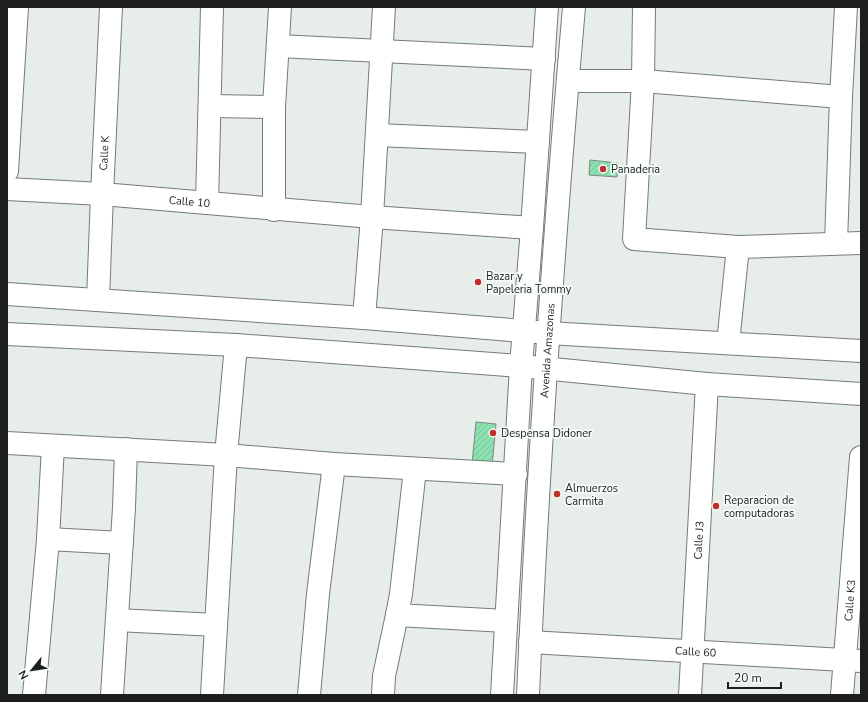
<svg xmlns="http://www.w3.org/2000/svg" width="868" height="702" font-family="'Nunito Sans',sans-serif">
  <defs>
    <pattern id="building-hatch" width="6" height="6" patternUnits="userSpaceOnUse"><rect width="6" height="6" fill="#8be2b0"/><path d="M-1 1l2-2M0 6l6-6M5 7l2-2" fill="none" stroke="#78c197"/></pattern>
  </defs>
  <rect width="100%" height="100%" fill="#e7eeea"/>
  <path fill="url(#building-hatch)" stroke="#7f8681" d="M590,160L618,163L617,177L589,175Z
    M476,422L496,424L492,466L472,464Z"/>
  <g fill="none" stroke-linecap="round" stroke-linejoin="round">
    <g stroke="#757b77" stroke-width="24">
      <g id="minor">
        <path d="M644,7L643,81L634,239L738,247L861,243"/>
        <path d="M278,46L544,59"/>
        <path d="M568,81H643L841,97"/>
        <path d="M210,106L274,107"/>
        <path d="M377,135L538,142"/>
        <path d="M7,171L17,7"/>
        <path id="s1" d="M7,189L102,194L372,217L532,228"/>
        <path d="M207,203L212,7"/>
        <path d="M274,210V107L280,7"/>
        <path d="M836,243L841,97L846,7"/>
        <path d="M7,294L364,318L548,333L861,351"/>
        <path id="s2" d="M98,300L102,194L111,7"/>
        <path d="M364,318L372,217L384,7"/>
        <path d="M7,334L236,345L521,366L707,384L861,394"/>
        <path d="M728,343L738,247"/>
        <path d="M7,443L226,455L334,464L516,474"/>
        <path d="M415,469L401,594L397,615L506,621"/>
        <path d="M48,539L122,543"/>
        <path d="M117,620L216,625"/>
        <path id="s3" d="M530,642L861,661"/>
        <path d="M34,695L48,539L53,446"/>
        <path d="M112,695L124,508L126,449"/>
        <path d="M212,695L226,455L236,345"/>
        <path d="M309,695L318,594L334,464"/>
        <path d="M383,695L384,676L397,615"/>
        <path d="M502,695L521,366L532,228L547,7"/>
        <path id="s4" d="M528,695C538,465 554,236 574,7"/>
        <path id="s5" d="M690,695L707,384"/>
        <path id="s6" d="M842,695L861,457"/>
      </g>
    </g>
    <use href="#minor" stroke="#fff" stroke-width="22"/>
  </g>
  <g fill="#be2f2b" stroke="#f4fcf7" stroke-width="1.5">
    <circle cx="603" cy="169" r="4"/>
    <circle cx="478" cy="282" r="4"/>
    <circle cx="493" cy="433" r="4"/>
    <circle cx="557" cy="494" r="4"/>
    <circle cx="716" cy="506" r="4"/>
  </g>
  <g text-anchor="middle" stroke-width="3.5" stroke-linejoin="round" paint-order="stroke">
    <g font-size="11" fill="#1d1f1e" stroke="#f4fcf7">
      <text dy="4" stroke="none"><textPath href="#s2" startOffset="147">Calle K</textPath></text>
      <text dy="4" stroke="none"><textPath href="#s1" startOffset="183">Calle 10</textPath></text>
      <text dy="4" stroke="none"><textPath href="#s4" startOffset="345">Avenida Amazonas</textPath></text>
      <text dy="4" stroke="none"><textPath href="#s5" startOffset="155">Calle J3</textPath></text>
      <text dy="4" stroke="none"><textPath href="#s6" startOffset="95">Calle K3</textPath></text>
      <text dy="4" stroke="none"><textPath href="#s3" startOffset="166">Calle 60</textPath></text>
    </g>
    <g font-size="11" fill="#1d1f1e" stroke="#f4fcf7" text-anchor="start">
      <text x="611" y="173">Panaderia</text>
      <text x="486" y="280">Bazar y<tspan x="486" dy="13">Papeleria Tommy</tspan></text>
      <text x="501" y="437">Despensa Didoner</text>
      <text x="565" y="492">Almuerzos<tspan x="565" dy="13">Carmita</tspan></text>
      <text x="724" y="504">Reparacion de<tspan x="724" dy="13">computadoras</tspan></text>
    </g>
  </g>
  <rect width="868" height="702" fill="none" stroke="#1d1f1e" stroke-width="16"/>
  <g transform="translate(32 670) rotate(240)" stroke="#f4fcf7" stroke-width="3" paint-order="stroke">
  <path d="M0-3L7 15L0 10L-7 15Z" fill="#1d1f1e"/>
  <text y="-6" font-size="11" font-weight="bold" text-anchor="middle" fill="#1d1f1e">N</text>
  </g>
  <path d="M728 682v6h53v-6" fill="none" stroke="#1d1f1e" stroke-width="2"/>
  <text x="734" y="682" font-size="12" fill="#1d1f1e" stroke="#f4fcf7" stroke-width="3" paint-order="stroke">20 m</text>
</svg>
